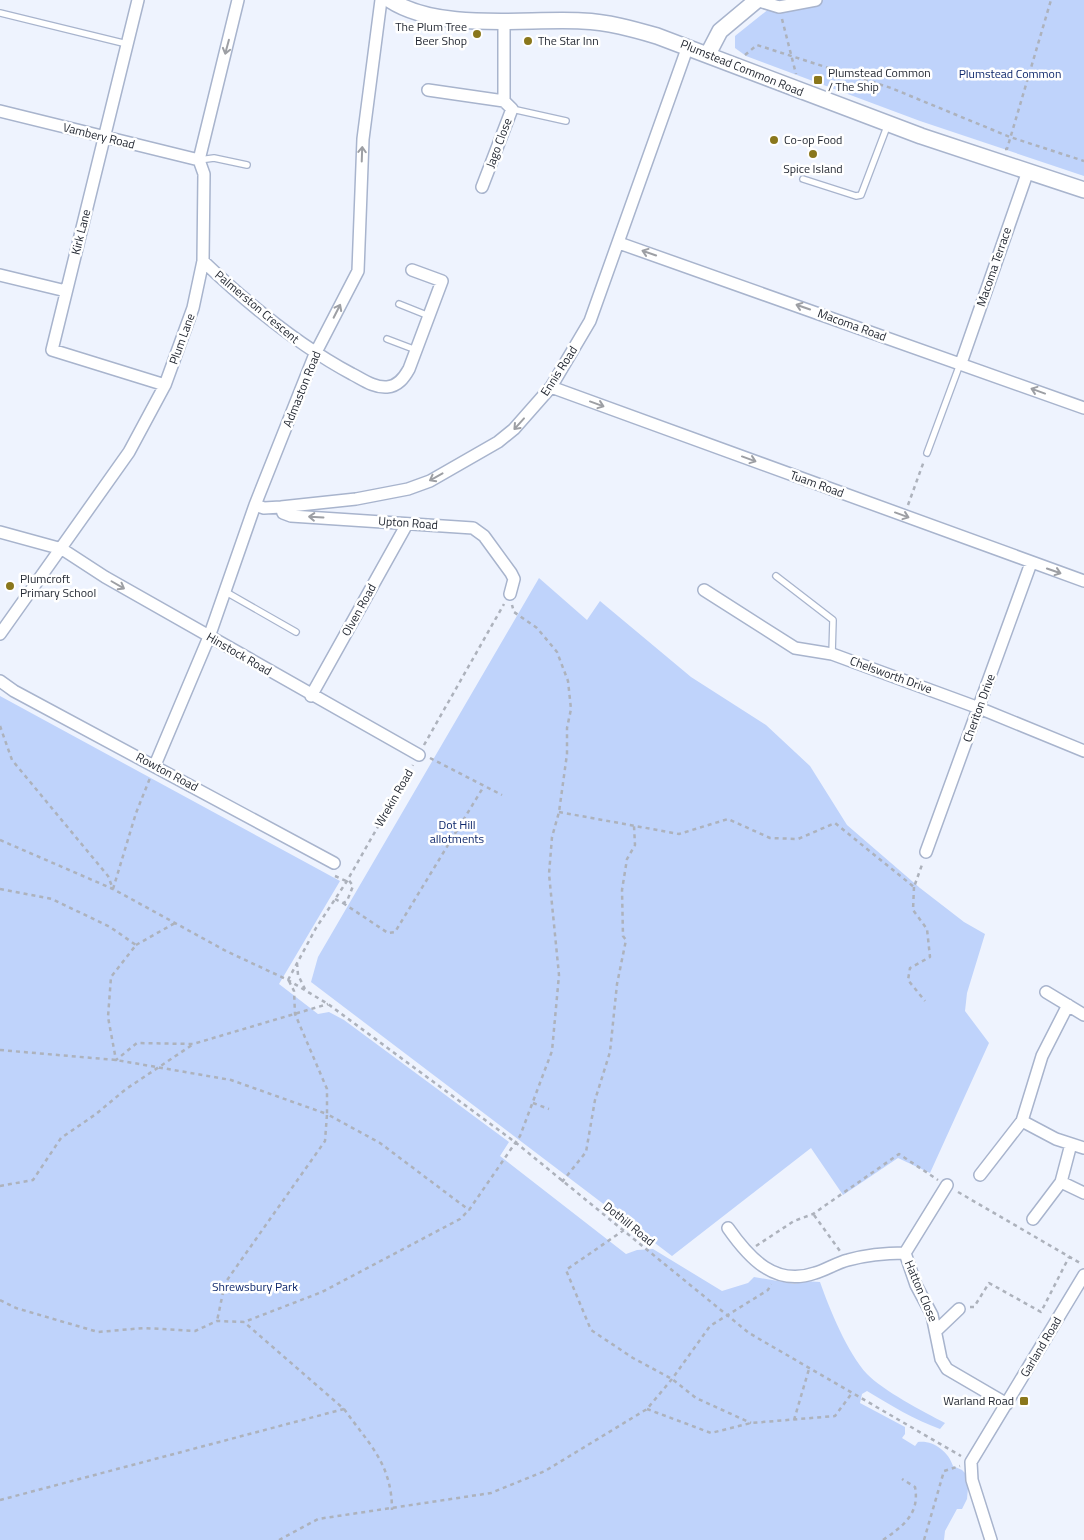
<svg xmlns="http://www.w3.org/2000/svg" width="1084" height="1540" font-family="'Titillium Web',sans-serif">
  <rect width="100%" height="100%" fill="#eef3fe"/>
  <path fill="#bfd3fb" d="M780,0H1084V176L920,121L746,56L735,48V36Z
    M539,578L587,620L600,601L691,677L766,725L810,766L847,825L920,888L964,922L985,934L967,993L965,1011L989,1043L930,1173L898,1158L843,1195L811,1148L672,1256L311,982L318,957Z
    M0,696L340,881L279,984L318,1014L329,1012L344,1020L509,1142L500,1156L626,1254L637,1250L653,1249L722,1291L748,1283L754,1277L795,1284L804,1281L820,1282C829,1308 848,1354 867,1374C882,1390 924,1412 945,1423L940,1429C915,1420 890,1405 867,1391L862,1394L860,1403L905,1427V1434L902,1438L915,1446L918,1442C933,1440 948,1451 953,1466L962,1470L969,1477L967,1499L962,1509H957L945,1531L944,1540H0Z"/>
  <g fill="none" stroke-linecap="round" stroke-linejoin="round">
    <g stroke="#a8b4cd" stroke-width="8">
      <path id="service" d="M0,13L127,44
        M512,109L566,121
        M199,160L214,158L247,165
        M803,179L856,196L861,195L888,124
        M399,304L429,316
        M387,339L416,350
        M927,453L960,364
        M776,576L833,620L832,654
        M226,592L296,632"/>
    </g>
    <g stroke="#a8b4cd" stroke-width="14">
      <path id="minor" d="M138,0L52,350L165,385
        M756,0L779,7L816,0
        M428,90L504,101
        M0,111L199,160
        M482,187L512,109L504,101V21
        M619,243L1084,408
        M203,261C248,304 296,344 352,374C362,379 374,388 387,387C398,386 404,378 409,369L442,281L412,270
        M0,275L66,291
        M961,363L1028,171
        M551,387L1084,581
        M255,505L264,508L281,507L356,499L408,489L430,481L498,442L514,429L551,387L590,321L688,46
        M281,507L283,513L291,516L473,528L484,536L511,573L514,579L510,594
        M0,532L62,549L105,577L419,755
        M704,590L795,648L832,654L979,708L1084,751
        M0,634L129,452L165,385L193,308L203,261L204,174L199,160L238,0
        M0,681L14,691L334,863
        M311,696L407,524
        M155,765L209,637L255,505L315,354L358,271L363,139L381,0
        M926,852L1031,563
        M1046,992L1084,1015
        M1068,1005L1042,1056L1022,1121L1056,1139L1084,1148
        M980,1175L1022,1121
        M1061,1182L1084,1193
        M1033,1219L1061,1182L1071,1144
        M728,1228C749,1258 775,1287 815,1273C826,1270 836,1263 848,1260C866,1255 885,1253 905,1253L916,1285L932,1315L941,1359L947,1369L1007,1404
        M905,1253L947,1185
        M937,1330L959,1309
        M991,1540L972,1480L971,1462L1084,1275"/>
    </g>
    <g stroke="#a8b4cd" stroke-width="18">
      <path id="tertiary" d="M390,0C439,32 526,18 582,21C608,22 633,29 657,36L921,136L1084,190
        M708,54L720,31L757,0"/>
    </g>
    <path stroke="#adb2bc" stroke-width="2.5" stroke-dasharray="4 4" stroke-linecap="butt" d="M782,19L796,74
      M745,55L757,45L891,88L1010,137L1084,161
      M1005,149H1007L1051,0
      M908,505L924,461
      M0,726L12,760L108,876L113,889
      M424,745L504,604
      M430,758L502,795
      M559,812L679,834L728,819L770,838L798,839L835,823L914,887L923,862
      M0,840L113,889L226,951L288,980L328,1004L515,1142L749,1333L961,1456
      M335,876L346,881
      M914,887L913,910L927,929L930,957L910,968L908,980L925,1001
      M0,889L52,899L110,927L136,945L111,977L108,1017L116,1060L137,1043L193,1044L328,1004
      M113,889L136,813L150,778
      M335,899L343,903L347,901L353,886L348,879
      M343,903L388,933L395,932L484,786
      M136,945L175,923
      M297,963L298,975L305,989
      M288,980L316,928L347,881L413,765
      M289,981L294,991L295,1014L327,1089V1114L380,1143L469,1210
      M0,1050L116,1060L231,1080L327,1114L325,1141L225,1283L217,1321
      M533,1103L549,1109
      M562,1182L586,1152L595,1100L610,1052L617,984L626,940L623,936L622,890L627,859L635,845L634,826
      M0,1186L33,1180L61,1138L96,1114L126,1089L192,1045
      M958,1192L1080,1263
      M814,1215L840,1251
      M624,1230L566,1270L591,1330L633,1358L672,1379L696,1398L751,1423
      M756,1246L794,1221L813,1214L899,1154L938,1180
      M0,1300L16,1308L98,1332L144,1328L195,1331L217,1321L244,1322L322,1292L460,1219L469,1210L520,1136L552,1051L559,975L549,874L552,837L559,812L567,754V728L571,709L568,681L557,652L537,628L514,612L512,605
      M970,1307H974L989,1283L1041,1312L1069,1257
      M344,1409C369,1444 392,1464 392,1510
      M647,1409L711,1433L751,1423L835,1416L852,1393
      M794,1420L809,1369
      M0,1500L344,1409L244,1322
      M279,1540L318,1519L491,1493L545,1471L647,1409L672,1379L710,1326L768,1290L771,1284
      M883,1540C903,1526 920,1514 915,1487L902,1479
      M924,1540L944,1471L960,1466"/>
    <use href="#service" stroke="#fff" stroke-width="5.5"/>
    <use href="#minor" stroke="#fff" stroke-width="11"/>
    <use href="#tertiary" stroke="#fff" stroke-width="15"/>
  </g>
  <defs><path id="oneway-shaft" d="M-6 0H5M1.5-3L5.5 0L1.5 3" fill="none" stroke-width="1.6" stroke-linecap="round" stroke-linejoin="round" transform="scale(1.25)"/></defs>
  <g stroke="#9d9fa4">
    <use href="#oneway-shaft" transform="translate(227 47) rotate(105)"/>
    <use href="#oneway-shaft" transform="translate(362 154) rotate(-88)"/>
    <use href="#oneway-shaft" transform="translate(649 253) rotate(-161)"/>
    <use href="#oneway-shaft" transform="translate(803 307) rotate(-161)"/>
    <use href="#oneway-shaft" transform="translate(337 311) rotate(-63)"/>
    <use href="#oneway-shaft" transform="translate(1038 391) rotate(-160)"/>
    <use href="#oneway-shaft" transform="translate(597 404) rotate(20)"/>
    <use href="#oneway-shaft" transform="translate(519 424) rotate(132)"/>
    <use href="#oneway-shaft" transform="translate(749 459) rotate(20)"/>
    <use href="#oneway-shaft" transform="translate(436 477) rotate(151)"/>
    <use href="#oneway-shaft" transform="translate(902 515) rotate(20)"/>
    <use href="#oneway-shaft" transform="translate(316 517) rotate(-177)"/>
    <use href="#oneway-shaft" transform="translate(1054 571) rotate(19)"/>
    <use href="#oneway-shaft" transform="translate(118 585) rotate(30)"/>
  </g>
  <g fill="#8a771c" stroke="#fff" stroke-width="2">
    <circle cx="477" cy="34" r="5"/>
    <circle cx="528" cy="41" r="5"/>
    <rect x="813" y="75" width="10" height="10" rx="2.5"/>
    <circle cx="774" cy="140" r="5"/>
    <circle cx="813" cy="154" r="5"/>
    <circle cx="10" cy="586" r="5"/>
    <rect x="1019" y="1396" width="10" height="10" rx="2.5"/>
  </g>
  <g text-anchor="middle" stroke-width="5" stroke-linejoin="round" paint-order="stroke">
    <g font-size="12" fill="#252a34" stroke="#fff" text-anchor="start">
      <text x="467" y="31" text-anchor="end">The Plum Tree<tspan x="467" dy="14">Beer Shop</tspan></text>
      <text x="538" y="45">The Star Inn</text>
      <text x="828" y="77">Plumstead Common<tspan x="828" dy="14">/ The Ship</tspan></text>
      <text x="784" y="144">Co-op Food</text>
      <text x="813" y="173" text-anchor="middle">Spice Island</text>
      <text x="20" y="583">Plumcroft<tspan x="20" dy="14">Primary School</tspan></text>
      <text x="1014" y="1405" text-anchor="end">Warland Road</text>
    </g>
    <g font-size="12" fill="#252a34" stroke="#fff">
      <text transform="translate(742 68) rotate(22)" y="4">Plumstead Common Road</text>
      <text transform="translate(99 136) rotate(14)" y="4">Vambery Road</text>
      <text transform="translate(499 143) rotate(-69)" y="4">Jago Close</text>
      <text transform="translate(81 232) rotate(-76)" y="4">Kirk Lane</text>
      <text transform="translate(994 267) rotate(-71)" y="4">Macoma Terrace</text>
      <text transform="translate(257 307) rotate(40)" y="4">Palmerston Crescent</text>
      <text transform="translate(852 325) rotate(20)" y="4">Macoma Road</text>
      <text transform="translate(182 339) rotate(-70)" y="4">Plum Lane</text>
      <text transform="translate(559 371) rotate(-57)" y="4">Ennis Road</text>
      <text transform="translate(302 389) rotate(-68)" y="4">Admaston Road</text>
      <text transform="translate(817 484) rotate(20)" y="4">Tuam Road</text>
      <text transform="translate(408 523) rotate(4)" y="4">Upton Road</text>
      <text transform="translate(359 610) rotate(-61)" y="4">Olven Road</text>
      <text transform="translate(239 654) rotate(30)" y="4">Hinstock Road</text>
      <text transform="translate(891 675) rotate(20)" y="4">Chelsworth Drive</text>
      <text transform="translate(979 708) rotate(-70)" y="4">Cheriton Drive</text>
      <text transform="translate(167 772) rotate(28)" y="4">Rowton Road</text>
      <text transform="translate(394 798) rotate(-60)" y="4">Wrekin Road</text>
      <text transform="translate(629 1224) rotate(39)" y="4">Dothill Road</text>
      <text transform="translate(921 1291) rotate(67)" y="4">Hatton Close</text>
      <text transform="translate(1041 1347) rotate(-59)" y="4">Garland Road</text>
    </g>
    <g font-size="12" fill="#0d276b" stroke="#fff">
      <text x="1010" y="78">Plumstead Common</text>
      <text x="457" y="829">Dot Hill<tspan x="457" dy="14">allotments</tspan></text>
      <text x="255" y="1291">Shrewsbury Park</text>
    </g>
  </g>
</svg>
